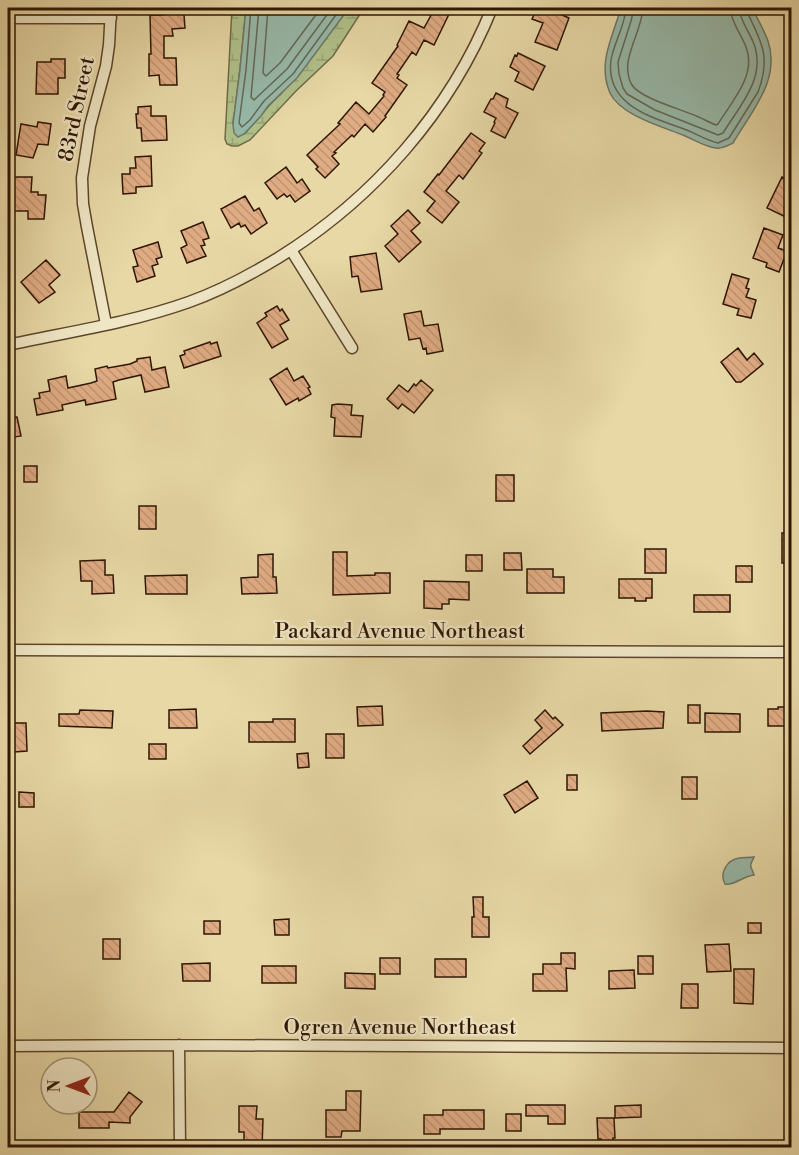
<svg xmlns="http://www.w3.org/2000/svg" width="799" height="1155" font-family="'Libre Bodoni',serif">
  <defs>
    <pattern id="wetland-marsh" width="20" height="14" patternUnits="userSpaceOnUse" patternTransform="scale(1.5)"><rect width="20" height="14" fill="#b0c08a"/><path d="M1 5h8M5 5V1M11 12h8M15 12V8" fill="none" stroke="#98a475"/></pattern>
    <pattern id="building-back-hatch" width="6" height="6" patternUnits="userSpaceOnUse" patternTransform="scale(1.5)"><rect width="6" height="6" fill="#e0ac84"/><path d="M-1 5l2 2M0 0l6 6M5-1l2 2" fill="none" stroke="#c09370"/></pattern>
  </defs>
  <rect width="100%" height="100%" fill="#e7d8a6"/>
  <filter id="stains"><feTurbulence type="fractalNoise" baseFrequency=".00333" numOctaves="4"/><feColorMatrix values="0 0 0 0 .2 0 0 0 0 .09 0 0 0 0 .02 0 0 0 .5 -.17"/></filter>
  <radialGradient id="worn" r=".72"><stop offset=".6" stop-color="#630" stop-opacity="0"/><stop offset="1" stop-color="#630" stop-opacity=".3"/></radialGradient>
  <path fill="url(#wetland-marsh)" stroke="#706b46" stroke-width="1.5" d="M232,8H246L240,69L233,124L244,134C257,121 267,106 281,94L349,8H364L333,56L296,91L250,140L238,146H232L227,144L225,139Z"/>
  <path fill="#97b9aa" stroke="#6d7867" stroke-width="1.5" d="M246,8H349L297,78L268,106L261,116L244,134L238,137L234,133L233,124L240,69Z
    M621,8H752C757,18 764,30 768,41C781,80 751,112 733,143C727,146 722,149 716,148C705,147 695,140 685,136C664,127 621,116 610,93C597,63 613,36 621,8Z
    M754,857C749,868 750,863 754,875C743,876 734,886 725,884C719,873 727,860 739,858C743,857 749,858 754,857Z"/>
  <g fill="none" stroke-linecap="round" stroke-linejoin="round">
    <path stroke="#636856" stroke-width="1.5" d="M251,8L246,70L239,123L242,127L250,120L264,101L293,74L341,8
      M259,8L251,97L254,100L287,69L332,8
      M268,8L263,73L266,76L280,63L321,8
      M626,8C625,26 614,42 611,60C605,105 651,117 684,129C695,133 706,140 718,143L729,138L758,92C771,58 762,42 747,12V8
      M634,8L631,21L618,62L619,74L623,88L627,94L655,110L718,135L723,133C739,107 765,79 755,47C751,33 740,22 739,8
      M643,8C642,26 631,43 628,62C627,68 628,79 632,85C640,98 680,109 694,115C702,118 708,122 716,125L718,124C732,101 757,75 746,47C741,34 731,22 730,8"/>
  </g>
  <path fill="url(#building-back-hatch)" stroke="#2f1602" stroke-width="1.5" d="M167,8H182L183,15H184L185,28L172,29L173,36H164V58H176L177,85H160L159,75L149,76V54H151L150,15H164V9Z
    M435,8H452L434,45L424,40L416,55L412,52L397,74L399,75L397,78L407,85L385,116L386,117L373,132L365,124L354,137L352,135L334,152L336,153L332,156L339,164L325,178L316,169L318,167L307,155L340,124L338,123L356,102L369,114L384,96L383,95L385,92L372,83L398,46L397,45L409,21L424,28Z
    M537,8H554L553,11L569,18L557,50L535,42L543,23L532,19Z
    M518,53L545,66L533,90L515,81L519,72L510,67L515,55L517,56Z
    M51,59H65V78H58V94H36L37,62H51Z
    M496,93L508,99L506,107L518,113L505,138L491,131L495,123L494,122L496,118L484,112L491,99H493Z
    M151,106V116H166L167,140L142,141L141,128H137L136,114H138V107Z
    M38,122L51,124L48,145L38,144L33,158L16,155L21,124L37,127Z
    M471,133L485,143L479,151L482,153L463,179L459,175L446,191L459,202L442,223L427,211L435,201L424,192L438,174L439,175Z
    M151,156L152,186L136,187V193L123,194L122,174H130V168H136L135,157Z
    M286,167L297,183L302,179L310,191L295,202L290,195L287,197L284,194L277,199L265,183Z
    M14,177H32L31,192H38V195H46L44,219H28V211H13Z
    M782,177L792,182V220L767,208Z
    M245,196L254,211L259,208L267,223L251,234L245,225L241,227L239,223L231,228L221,209Z
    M408,210L420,223L411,231L421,242L399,262L385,246L398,234L391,226Z
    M203,222L209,238L203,240L205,245L201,246L206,256L187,263L181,248L187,245L181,231Z
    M764,228L783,235L778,248L787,251L779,272L766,267L767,263L753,258Z
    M158,242L162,257L156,259L158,264L152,266L155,276L137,282L133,267L138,266L133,250Z
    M376,253L382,289L361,292L358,276L352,277L350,257Z
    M46,260L60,275L49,285L55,292L39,303L21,282Z
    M732,274L749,279L746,288L749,289L746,297L756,300L751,318L737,315L739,309L723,304Z
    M277,306L280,311L282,309L289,320L280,325L288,339L272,348L257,323L267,316L265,313Z
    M421,311L424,326L438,324L443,351L427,354L426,348L423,349L420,338L409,340L404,314Z
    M210,342L211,344L217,342L221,356L184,368L180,356L185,354L184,351Z
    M738,348L747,360L754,353L763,364L741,382H736L721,362Z
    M150,357L152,370L165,367L169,387L145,392L141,375L119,380L113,382L116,399L86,405L85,400L62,405L63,410L37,415L34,399L40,398L39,393L50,391L48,380L66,376L68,388L91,383L97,381L95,369L107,366L108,368L130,364L137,361V359Z
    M287,368L294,381L303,376L310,387L308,388L311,394L299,401L298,398L286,405L270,379Z
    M421,380L433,390L414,413L402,404L398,409L387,399L399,385L408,392L414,384L416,386Z
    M338,404L352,405L351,415L363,416L361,437L334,436L335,418L331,417L332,405Z
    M17,417L21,436L8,438V418Z
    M24,466H37V482H24Z
    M496,475H514V501H496Z
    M139,506H156V529H139Z
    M782,533H792V563H782Z
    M645,549H666V573H645Z
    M333,552H347V576L375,575V573H390V593L333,595Z
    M504,553H521L522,570H504Z
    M273,554V577H276L277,593L242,594L241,578L258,577V555Z
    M466,555H482V571H466Z
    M105,560V575H113L114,593L92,594V581H81L80,561Z
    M736,566H752V582H736Z
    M527,569H553V577H564V593H527Z
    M187,575V594H146L145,576Z
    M619,579H652V598H646V601H635V598H619Z
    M424,581L469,582V600L449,599V604H442V609L424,608Z
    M694,595H730V612H694Z
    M688,705H700V723H688Z
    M382,706L383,725L358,726L357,707Z
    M778,707H792V720H787V726H768V709H778Z
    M196,709L197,728H169V710Z
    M80,710L113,711L112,728L59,726V714H79Z
    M545,710L553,719L555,717L563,725L530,754L523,746L542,728L535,720Z
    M647,711L664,712L663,728L602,731L601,713Z
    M705,713L740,714V732H705Z
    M273,719H295V742H249V722H273Z
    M11,723H26L27,751L14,752L13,737H11Z
    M326,734H344V758H326Z
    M149,744H166V759H149Z
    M308,753L309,767L298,768L297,754Z
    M567,775H577V790H567Z
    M682,777H697V799H682Z
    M527,781L538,798L515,813L504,795Z
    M19,792L34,793V807H19Z
    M473,897H483V917H489V937H472V917H474Z
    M289,919V935H275L274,920Z
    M204,921H220V934H204Z
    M748,923H761V933H748Z
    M103,939H120V959H103Z
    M729,944L731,971L707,972L705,945Z
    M561,953H575V969L566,968L567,991H533V974H543V964H561Z
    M638,956H653V974H638Z
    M380,958H400V974H380Z
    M435,959H466V977H435Z
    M210,963V981H183L182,964Z
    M262,966H296V983H262Z
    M734,969H754L753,1004L734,1003Z
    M634,970L635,988L609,989V971Z
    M345,973L375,974V989L345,988Z
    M682,984H698V1008H681Z
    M346,1091H361L360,1131H342L341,1137H326V1110H346Z
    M129,1092L142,1102L130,1117V1123L109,1122V1128H79V1112H114Z
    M526,1105H565V1124H548V1116H526Z
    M641,1105V1117L615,1118V1106Z
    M239,1106H257L256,1119H263L262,1148H244V1132H239Z
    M443,1110H484V1129H440V1134H424V1115H443Z
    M506,1114H521V1131H506Z
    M597,1118H614L615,1138H613V1146H601V1139H598Z"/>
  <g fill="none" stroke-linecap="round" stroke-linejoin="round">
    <g stroke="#5d462b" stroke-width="13">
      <path id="street" d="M8,18H111
        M291,250L352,348
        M106,324L87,227L83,204L82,178L90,126L106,66L109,45L111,8
        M8,345C68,332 130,323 189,302C220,291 250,275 278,258C373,199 450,112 492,8
        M8,650L792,652
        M179,1045L180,1148
        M8,1046L179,1045L792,1048"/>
    </g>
    <use href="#street" stroke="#efe6c5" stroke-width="10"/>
  </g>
  <g text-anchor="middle" stroke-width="4.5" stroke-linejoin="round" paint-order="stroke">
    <g font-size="21" fill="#2f1602" stroke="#efe6c5">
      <text transform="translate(76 109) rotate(-78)" y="7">83rd Street</text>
      <text x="400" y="638">Packard Avenue Northeast</text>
      <text x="400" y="1034">Ogren Avenue Northeast</text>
    </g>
  </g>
  <rect width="799" height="1155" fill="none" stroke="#e7d8a6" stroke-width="30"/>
  <rect x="9" y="9" width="781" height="1137" fill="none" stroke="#2f1602" stroke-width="3"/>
  <rect x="15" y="15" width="769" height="1125" fill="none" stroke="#2f1602" stroke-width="1.5"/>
  <g transform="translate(69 1086) rotate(270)"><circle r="28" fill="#efe6c5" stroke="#a29377" stroke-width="1.5"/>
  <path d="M0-4.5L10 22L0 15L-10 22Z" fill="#8f2418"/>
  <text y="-9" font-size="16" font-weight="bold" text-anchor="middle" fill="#2f1602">N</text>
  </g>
  <rect width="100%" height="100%" filter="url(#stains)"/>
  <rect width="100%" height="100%" fill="url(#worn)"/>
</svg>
